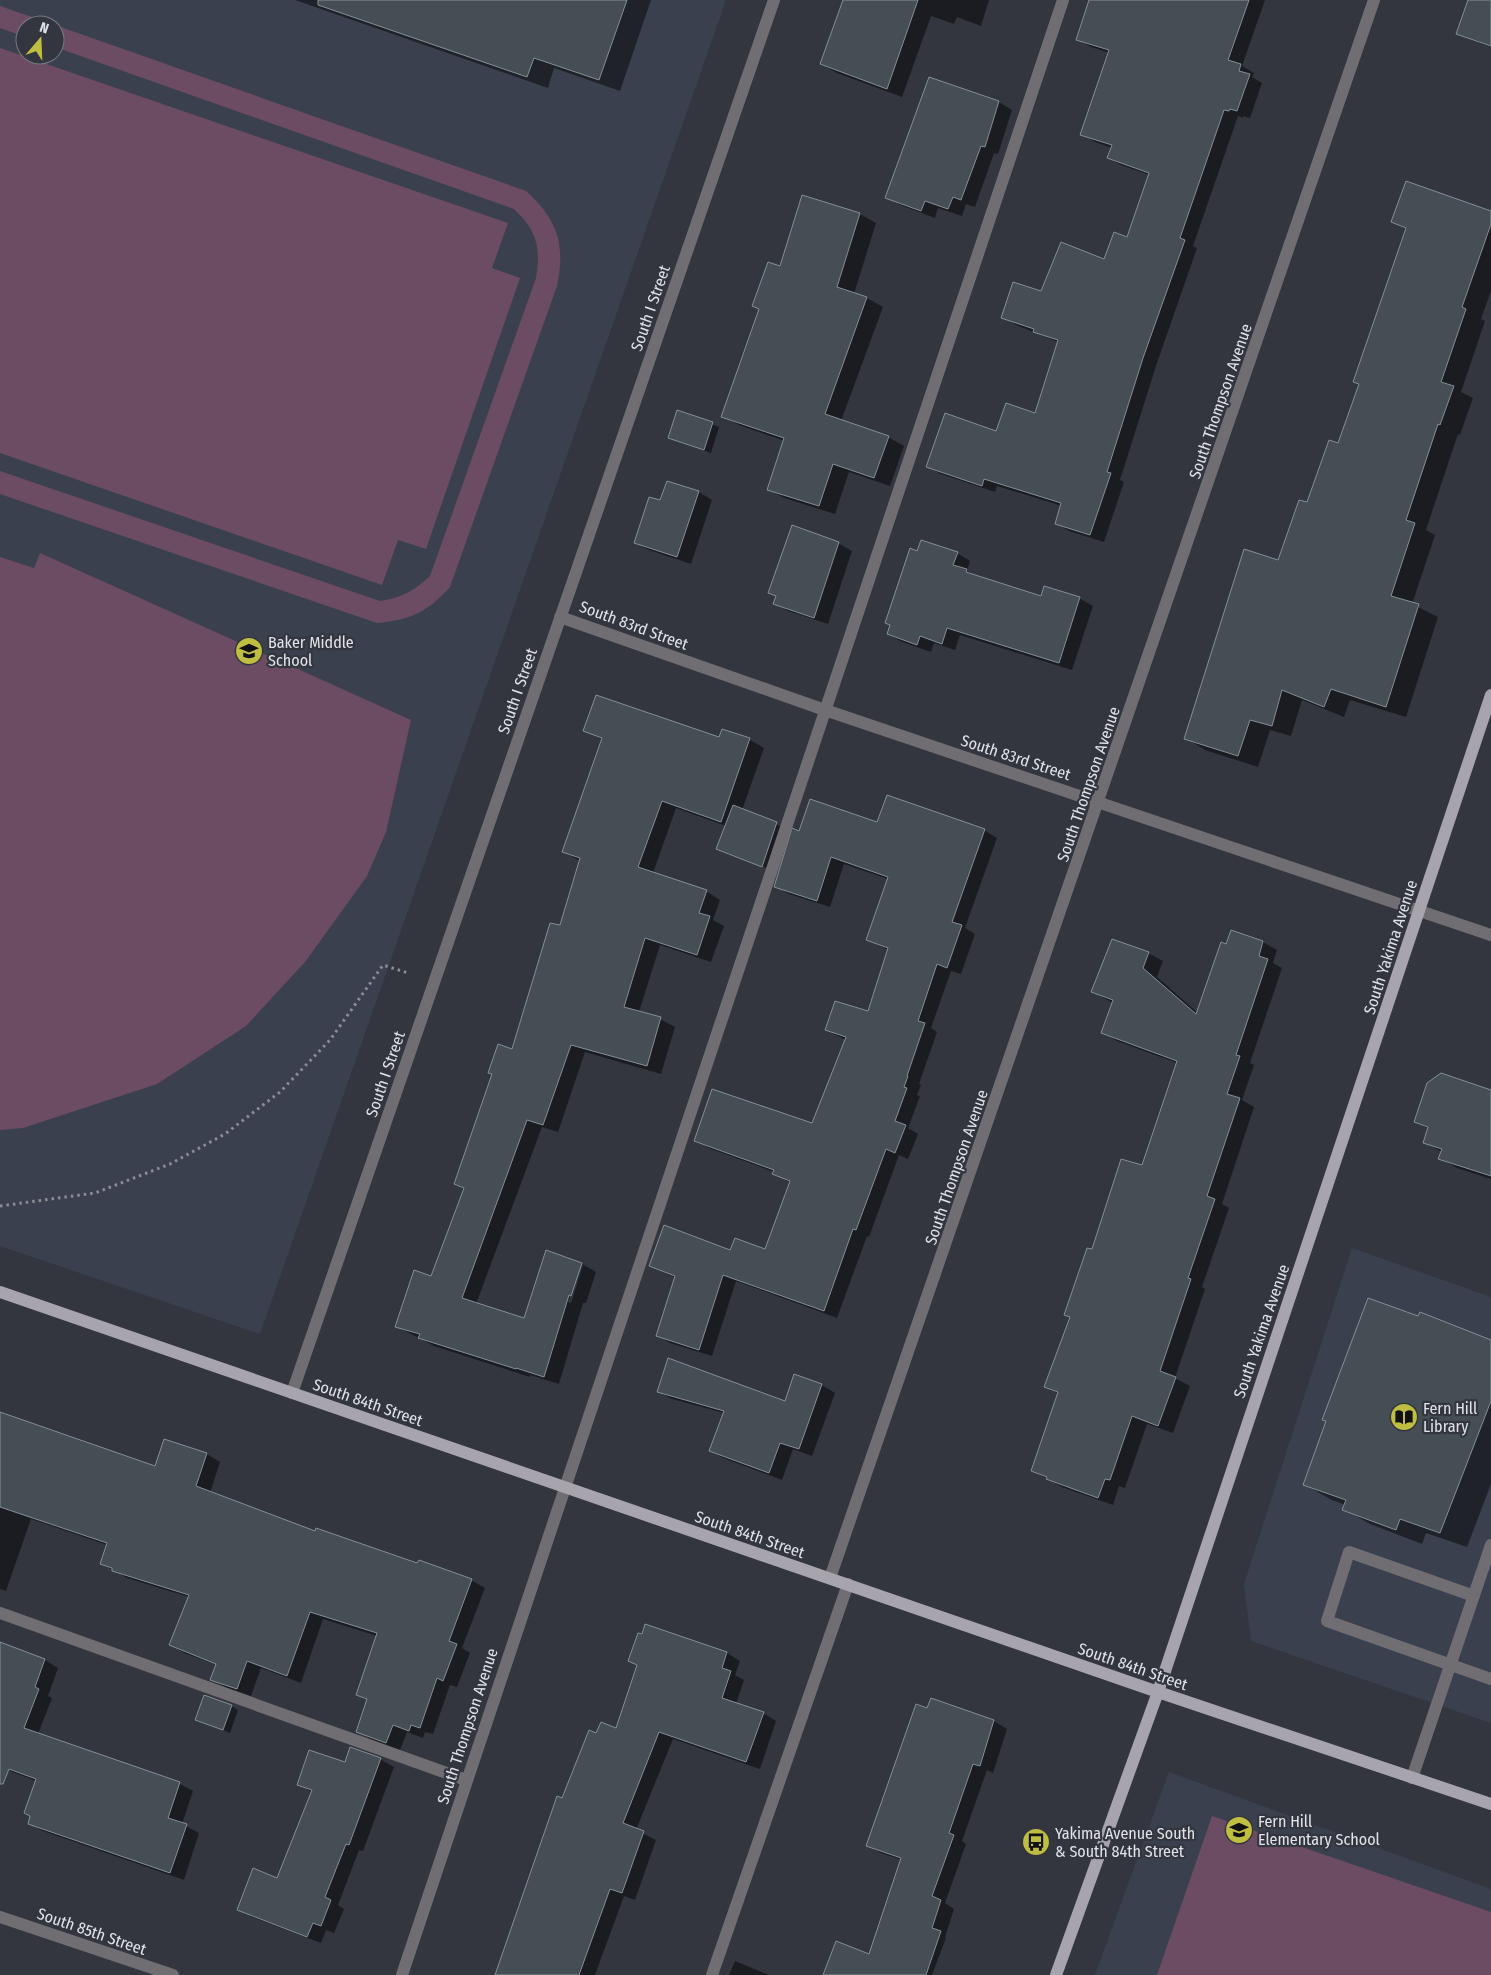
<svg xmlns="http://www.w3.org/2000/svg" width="1491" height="1975" font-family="'Fira Sans Condensed',sans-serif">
  <rect width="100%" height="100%" fill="#33363f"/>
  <path fill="#3b404e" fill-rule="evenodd" d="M0,0H726L260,1334L0,1246ZM25,25H55V55H25Z
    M1352,1248L1491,1297V1723L1251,1641L1244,1584Z
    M1169,1772L1491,1889V1975H1095Z"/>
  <path fill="#6c4c62" d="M0,6L55,25H25V37L0,28Z
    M55,25L526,191C557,219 566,244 557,286L450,587C428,612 410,620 377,623L0,494V471L380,601C401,598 414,591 430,576L536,278C541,247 537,231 514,209L55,47Z
    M0,48L508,223L492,268L520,278L426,549L398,540L382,585L0,453Z
    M40,553L411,720L386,832L367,876L305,962L246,1026L157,1084L23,1128L0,1130V557L34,568Z
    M1212,1816L1491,1912V1975H1157Z"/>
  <path fill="#0007" fill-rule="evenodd" d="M295,0H651L620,91L554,68L548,88Z
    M848,0H989L981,26L957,17L954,24L931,16L902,97L837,73L821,64Z
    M1146,0H1265L1242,66L1254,73L1252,77L1262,83L1250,118L1243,116V118L1238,116L1193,246L1197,248L1156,366L1120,480L1124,482L1104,542L1069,531L1056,523L1062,506L997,486L995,492L941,474L928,467L1036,414L1058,342L1016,325L1003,317L1042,293L1105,260L1128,239L1150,175L1121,165L1108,158L1112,148L1095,142L1082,134L1110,53L1091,47L1077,39Z
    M1469,0H1491V47L1469,39L1458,33Z
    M930,79L999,102L1012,110L998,154L994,153L975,207L966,204L962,216L938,208L935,218L900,205L887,197Z
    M803,197L860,214L876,223L854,294L867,298L883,307L841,421L888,437L904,446L890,486L849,472L835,514L784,498L768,489L785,441L739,425L723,416L760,310L753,306L781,268Z
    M1491,212V291L1481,319L1485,321L1461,392L1473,398L1460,435L1458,434L1426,530L1435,535L1412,604L1438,617L1406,717L1350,700L1344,717L1302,700L1291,736L1270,730L1258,767L1205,750L1186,738L1339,444L1360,385L1355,382L1407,230L1393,222Z
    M678,411L719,427L711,453L669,438Z
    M667,482L699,492L712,500L691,564L649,550L635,543L661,502Z
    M838,543L852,551L828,624L788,611L775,603Z
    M918,553H957L970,561L967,571L978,578L1041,598H1079L1093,606L1072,670L960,635L955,650L934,643L931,652L902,642L888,634Z
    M585,730L720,738L723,730L750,740L764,748L742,810L783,827L769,869L717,849L726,826L676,808L653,873L706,891L720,900L713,920L724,926L711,962L660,945L639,1012L660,1019L675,1027L661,1074L585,1052L558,1132L542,1127L476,1304L524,1320L547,1252L582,1264L596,1272L586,1303H583L559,1384L530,1375V1377L434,1346L396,1326L432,1277L464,1189L455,1183L493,1075L489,1072L513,1051L560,927L580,861L564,852L603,740ZM581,1265H583L571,1303L568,1302Z
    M878,824L984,830L997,838L965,928L975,934L961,974L951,971L931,1028L937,1032L919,1084L921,1085L917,1095L920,1096L908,1128L918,1134L908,1159L899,1155L869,1237L867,1236L837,1318L736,1281L712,1356L670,1343L657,1335L676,1278L650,1266L731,1251H766L791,1183L774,1174V1172L709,1148L696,1141L813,1125L846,1040L826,1030L868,1013L889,950L867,940L888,879L844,864L830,907L789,894L776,886L800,833Z
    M1232,931L1263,942L1277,950L1273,963L1282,968L1250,1063L1254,1065L1242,1100L1254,1107L1222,1204L1229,1208L1202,1287L1205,1289L1175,1378L1190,1386L1173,1433L1147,1424L1125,1488L1119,1486L1113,1505L1062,1487L1032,1471L1059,1394L1046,1386L1071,1318L1066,1315L1092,1251L1142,1167L1177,1063L1117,1041L1102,1032L1113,1003L1093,992L1148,953L1163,961L1157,977L1198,1013Z
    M1491,1091V1179L1457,1168L1440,1158L1442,1152L1424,1142L1429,1129L1416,1122Z
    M1491,1341V1484L1467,1547L1426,1533L1422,1544L1370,1524L1344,1509L1345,1505L1330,1499L1304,1484L1327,1422L1323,1420Z
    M795,1376L822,1385L835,1393L812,1456L793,1449L782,1480L723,1458L711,1451L724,1413L672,1399L659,1392L785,1403Z
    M0,1413L156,1468L207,1454L220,1462L210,1493L316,1532L471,1580L485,1588L462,1648L470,1653L457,1687L450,1685L433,1734L425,1732L423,1738L407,1732L400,1750L371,1739L357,1731L368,1700L357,1694L377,1636L323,1619L301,1683L261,1668L251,1696L225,1687L212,1679L217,1665L184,1653L171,1645L189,1597L127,1578L101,1563L107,1545L31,1519L6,1591L0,1589Z
    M646,1626L727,1653L740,1661L735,1675L744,1680L736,1704L763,1713L776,1721L760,1769L673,1739L636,1830L656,1840L635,1900L624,1896L595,1975H496L562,1800L597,1735L617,1729L638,1666L629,1661Z
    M0,1643L45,1660L58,1668L48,1696L52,1698L38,1734L180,1784L193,1791L182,1824L199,1833L184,1880L43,1831L29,1823L36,1781L0,1767Z
    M932,1700L994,1721L1007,1729L993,1773L987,1770L962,1841L966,1844L945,1903L954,1909L945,1937L946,1938L932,1975H824L870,1955L902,1860L881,1853L868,1846Z
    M231,1706L238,1710L230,1733L197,1719Z
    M380,1759L394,1767L363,1851L359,1850L338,1905L344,1909L334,1933L326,1930L321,1943L252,1917L239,1909L278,1880L312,1792L298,1784L346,1764Z
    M735,1961L769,1975H729Z"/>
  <path fill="#454e55" stroke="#858f96" d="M318,0H627L599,80L534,58L527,77L318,5Z
    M843,0H918L887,89L820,64Z
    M1089,0H1249L1228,60L1241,64L1239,71L1250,74L1237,111L1230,109L1229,111L1224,110L1180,238L1185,240L1143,358L1107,472L1111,473L1090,535L1055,524L1061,503L984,479L982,486L926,467L945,413L996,431L1006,403L1035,413L1058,340L1033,332L1034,329L1001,318L1013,282L1041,291L1061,242L1104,259L1114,232L1127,237L1149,173L1107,158L1112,145L1080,135L1109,50L1076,40Z
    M1468,0H1491V46L1456,34Z
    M929,77L999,101L985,147L981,146L961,200L953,197L948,209L925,201L921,211L885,198Z
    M1406,181L1491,211V224L1462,307L1466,309L1441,382L1454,386L1440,425L1438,424L1406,520L1415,523L1391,596L1419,604L1386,707L1331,689L1324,707L1282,690L1272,726L1250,720L1238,756L1184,739L1244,549L1278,560L1299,500L1307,502L1329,440L1338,443L1359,384L1353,382L1406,228L1391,222Z
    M802,195L860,213L837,287L867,297L825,414L889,436L874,478L833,464L819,506L767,490L784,438L721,417L759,309L752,306L768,262L780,266Z
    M677,410L713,422L704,450L668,438Z
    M667,481L699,491L677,557L634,543L649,497L660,500Z
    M792,525L839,542L814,618L773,604L776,596L768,593Z
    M921,540L958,552L953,565L967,569L966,572L1041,596L1044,586L1080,597L1059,663L947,628L942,644L920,636L917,645L887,634L890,625L885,623L910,548L917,551Z
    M596,695L719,737L722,729L750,738L721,822L662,801L638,867L707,890L699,913L710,916L697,955L645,938L624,1007L661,1017L647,1066L571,1045L543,1125L527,1120L462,1298L524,1318L546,1250L582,1263L571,1296L569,1295L544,1377L516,1368V1369L418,1338L420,1334L395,1327L414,1270L431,1276L464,1188L454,1184L492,1074L488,1073L498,1044L512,1049L550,923L560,925L580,858L562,852L602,738L583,731Z
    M887,795L985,829L952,922L962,925L947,968L937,964L918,1021L925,1023L907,1076H908L904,1087L907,1088L895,1121L906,1125L895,1153L886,1149L856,1230L853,1229L824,1311L723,1275L699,1350L656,1336L675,1276L649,1266L664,1225L730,1250L735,1238L765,1249L790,1181L772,1174L774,1170L694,1141L712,1089L812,1123L846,1037L825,1030L835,1001L868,1011L888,948L866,940L888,877L831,857L817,901L774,887L792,828L799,831L810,799L877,822Z
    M733,805L777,822L762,867L716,849Z
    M1231,930L1263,941L1259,956L1268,959L1236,1055L1240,1056L1227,1094L1240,1098L1207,1196L1215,1199L1188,1278L1191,1279L1160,1371L1176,1377L1158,1426L1132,1416L1110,1480L1105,1479L1098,1498L1046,1479L1047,1477L1031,1471L1058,1392L1044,1387L1070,1317L1064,1315L1087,1248L1092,1249L1121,1159L1142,1165L1177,1061L1101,1033L1113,1000L1091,992L1112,939L1149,952L1143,968L1196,1014L1221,942L1226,944Z
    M1441,1073L1491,1090V1176L1438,1159L1442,1149L1423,1143L1428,1127L1414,1122L1427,1083Z
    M1368,1298L1418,1316L1420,1312L1491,1340V1401L1440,1533L1400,1519L1396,1530L1342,1510L1346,1500L1303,1485L1326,1421L1322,1420Z
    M668,1358L785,1401L794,1374L822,1384L799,1449L780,1443L769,1473L709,1451L724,1411L657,1392Z
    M0,1412L155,1466L164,1439L207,1453L196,1486L315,1531L316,1528L417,1563L419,1560L472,1579L449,1641L457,1644L443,1681L437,1678L420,1728L411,1725L409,1731L393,1725L386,1743L356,1732L367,1699L356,1695L377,1633L310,1612L287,1676L247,1661L237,1689L210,1680L216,1664L169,1645L189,1595L112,1571V1568L100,1564L107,1543L0,1507Z
    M645,1624L727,1652L722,1668L731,1671L722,1698L764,1712L746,1762L659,1732L623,1823L644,1831L622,1893L610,1889L579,1975H495L557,1796L562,1798L589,1730L596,1733L601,1722L616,1728L637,1665L628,1661L638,1633L642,1634Z
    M0,1642L45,1659L35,1687L39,1689L24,1728L180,1782L168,1818L187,1824L170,1873L28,1824L30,1816L24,1813L36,1779L9,1769L3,1784H0Z
    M204,1695L232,1705L223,1730L195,1720Z
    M931,1698L994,1720L980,1766L973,1764L949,1833L954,1835L932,1896L941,1900L932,1928L941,1931L926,1975H823L836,1941L869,1954L901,1858L866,1846L916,1704L927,1708Z
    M350,1747L381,1758L349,1845L346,1844L325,1897L331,1900L321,1926L313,1923L307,1937L237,1910L253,1868L277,1878L312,1790L297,1785L309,1750L345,1762Z"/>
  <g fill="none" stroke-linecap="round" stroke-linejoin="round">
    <path stroke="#8b8d95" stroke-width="3" stroke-dasharray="2.5 4" stroke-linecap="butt" d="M0,1206L95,1193L170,1164L225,1134L280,1092L330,1040L383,965L408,973"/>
    <path stroke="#706e72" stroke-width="12" d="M560,617L822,709L1491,935
      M292,1393L774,0
      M830,1578L1374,0
      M1474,1596L1349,1552L1327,1621L1491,1679
      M0,1613L466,1780
      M1412,1778L1491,1545
      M0,1917L173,1975
      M402,1975C619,1316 840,658 1063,0
      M712,1975L848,1584"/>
    <path stroke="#a8a4ad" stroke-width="12" d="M0,1292L1158,1692L1491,1804
      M1056,1975L1158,1692L1491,695"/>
  </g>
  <defs>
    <g id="school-disc" transform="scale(1.4375)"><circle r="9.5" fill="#c0be40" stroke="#33363f"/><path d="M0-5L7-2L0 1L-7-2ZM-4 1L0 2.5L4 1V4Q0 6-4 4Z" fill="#111"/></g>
    <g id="library-disc" transform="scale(1.4375)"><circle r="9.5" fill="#c0be40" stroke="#33363f"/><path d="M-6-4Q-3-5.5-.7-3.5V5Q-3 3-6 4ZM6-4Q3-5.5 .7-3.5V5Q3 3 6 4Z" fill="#111"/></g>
    <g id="bus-disc" transform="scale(1.4375)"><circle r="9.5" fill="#c0be40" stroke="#33363f"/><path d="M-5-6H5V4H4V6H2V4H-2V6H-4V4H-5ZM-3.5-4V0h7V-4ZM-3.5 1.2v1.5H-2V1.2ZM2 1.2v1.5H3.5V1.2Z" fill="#111"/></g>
  </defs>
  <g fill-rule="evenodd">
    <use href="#school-disc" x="249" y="651"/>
    <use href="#library-disc" x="1404" y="1417"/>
    <use href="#school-disc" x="1239" y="1830"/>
    <use href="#bus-disc" x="1036" y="1842"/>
  </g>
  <g text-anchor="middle" stroke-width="4.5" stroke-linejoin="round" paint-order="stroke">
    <g font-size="16" fill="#e1e3e9" stroke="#33363f">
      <text transform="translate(650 308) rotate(-71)" y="6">South I Street</text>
      <text transform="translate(1220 401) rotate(-71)" y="6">South Thompson Avenue</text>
      <text transform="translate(634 625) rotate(20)" y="6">South 83rd Street</text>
      <text transform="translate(517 691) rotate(-71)" y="6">South I Street</text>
      <text transform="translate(1016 757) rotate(18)" y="6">South 83rd Street</text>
      <text transform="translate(1088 784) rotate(-71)" y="6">South Thompson Avenue</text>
      <text transform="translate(1390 947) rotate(-72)" y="6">South Yakima Avenue</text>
      <text transform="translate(385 1074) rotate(-71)" y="6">South I Street</text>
      <text transform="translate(956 1167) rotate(-71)" y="6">South Thompson Avenue</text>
      <text transform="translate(1261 1331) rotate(-71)" y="6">South Yakima Avenue</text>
      <text transform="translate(368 1402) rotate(19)" y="6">South 84th Street</text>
      <text transform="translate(750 1534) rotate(19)" y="6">South 84th Street</text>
      <text transform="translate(1133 1666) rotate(19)" y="6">South 84th Street</text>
      <text transform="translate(467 1726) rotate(-72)" y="6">South Thompson Avenue</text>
      <text transform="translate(92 1931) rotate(19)" y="6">South 85th Street</text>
    </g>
    <g font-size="16" fill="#e1e3e9" stroke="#33363f" text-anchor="start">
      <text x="268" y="648">Baker Middle<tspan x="268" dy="18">School</tspan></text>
      <text x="1423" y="1414">Fern Hill<tspan x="1423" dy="18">Library</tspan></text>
      <text x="1258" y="1827">Fern Hill<tspan x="1258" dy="18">Elementary School</tspan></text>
      <text x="1055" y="1839">Yakima Avenue South<tspan x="1055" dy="18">&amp; South 84th Street</tspan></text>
    </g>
  </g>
  <g transform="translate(40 40) rotate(19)"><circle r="24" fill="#33363f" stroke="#797b83"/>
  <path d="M0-4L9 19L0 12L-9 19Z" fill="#c0be40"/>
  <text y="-8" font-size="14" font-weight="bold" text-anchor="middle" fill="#e1e3e9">N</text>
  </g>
</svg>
